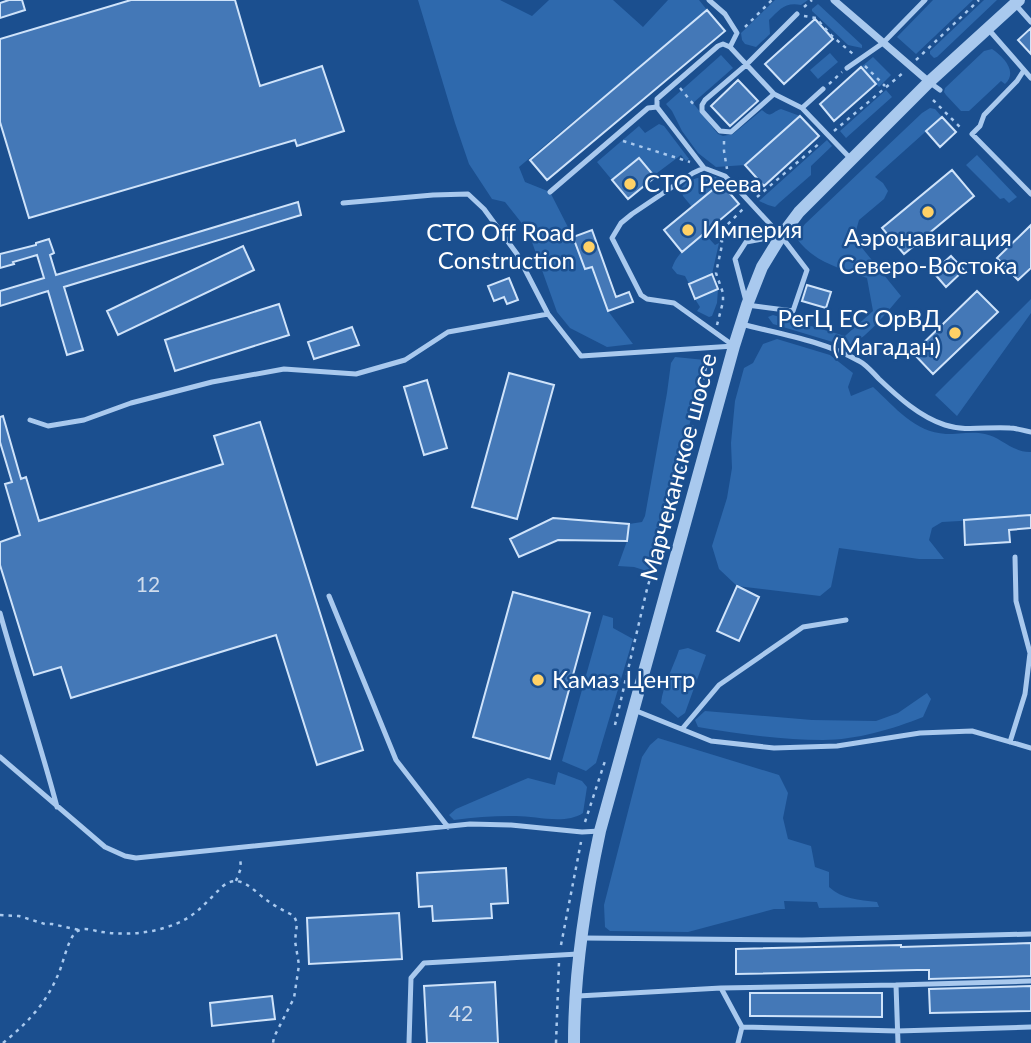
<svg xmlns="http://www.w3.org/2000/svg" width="1031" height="1043" font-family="Lato,sans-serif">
  <rect width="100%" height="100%" fill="#1b4f8f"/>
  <path fill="#2e69ad" d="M418,0H500L532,16L549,0H613L643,27L668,0H699L707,10L519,167L525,182L550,192L573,237L585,268L592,267L608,311L633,344L607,347L570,328L557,312L528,231L505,202L492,199L469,164L455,123Z
    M775,0H808L801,5C784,2 780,10 769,20L770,34L756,47L745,44L742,40L741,33Z
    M933,0H973L916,54L897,37Z
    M984,0H997L937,57L934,58L930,54V51Z
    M818,4L862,45V48L848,45L812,11V9Z
    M992,49C1004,57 1018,72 1005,84L1001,81L969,111H961L946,95L944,92L945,88L984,51Z
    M830,53L838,62L818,79L810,70Z
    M721,55L733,68L693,103L718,134L723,136L733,134L762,110C772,119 771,112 781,109L800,116L745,165L716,167L698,153L682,131L672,111L666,104Z
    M873,57L891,75L879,87L861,67Z
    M886,90L892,97L846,138L840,131Z
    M930,108L935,109L942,117L875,177L883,183L888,191L884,199L859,220L854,238L901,296C888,310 865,342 846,346L773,324L768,317L773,315L845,336L873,311L867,278C840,268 815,263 797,239L798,233L805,224L922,113Z
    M659,124L664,126L689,159L686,161L681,155L657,173L655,177L639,158L612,180L597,162L639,126L645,133Z
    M827,140L832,146L811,166V175L779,203L775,207L768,205L759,201Z
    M977,155L1017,197L1009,203L1004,198L1000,199L966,165Z
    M708,176L716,177L721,183L692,207L683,196L681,188C688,179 697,178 708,176Z
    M704,233L715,245L719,243L712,274L689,284L685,276L677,274L672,268C677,252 692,243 704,233Z
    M718,289L717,303L712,316L709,317L697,311L700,307L695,299Z
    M1031,299V313L957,416L935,395Z
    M777,339L830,355L853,373L848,387L851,396L873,387C895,407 914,432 946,434C959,434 973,431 985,434C1001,437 1013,453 1031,452V517L942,522L932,528L929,540L944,559H919L839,548L831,587L820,596L737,586L719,569L712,546L727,498L732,468L731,443L735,401L744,368L753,363L763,344Z
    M675,357L705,360L678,473L650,572L634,567L618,566L627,541L629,524L642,522L645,516L667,393L671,363Z
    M603,615L613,618V628L633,639L596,763L586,771L562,761Z
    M688,648L706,655L685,713L678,718L661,703C663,685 673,668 679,650Z
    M927,693L931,699L923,717C893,729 856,740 823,740C782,740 739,734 698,727L695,720L705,711L812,720L876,721L898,713Z
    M658,738L779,775L788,793L783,818L788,839L811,846L815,867L829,872V887C842,899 859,900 877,902L879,907L819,908L817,902L784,901L785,909H774L688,932L610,931L605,927L604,905L642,757L650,745Z
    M558,772L582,781L587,787L583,813C565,825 536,816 516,816C496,816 475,817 454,820L449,815L456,809L528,778L555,785Z"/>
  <path fill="#4478b7" stroke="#cfe3fa" stroke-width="2" d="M9,0H22L25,10L0,18V3Z
    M131,0H235L260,86L322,66L344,131L297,146L295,140L29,218L0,122V39Z
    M707,10L725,31L547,180L530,160Z
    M815,19L833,39L784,84L765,64Z
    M1031,28V54L1018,40Z
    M861,67L876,84L834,121L820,104Z
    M738,80L758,101L730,126L711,106Z
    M800,116L819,136L764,186L745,165Z
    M942,117L956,132L940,147L926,131Z
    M639,158L655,177L628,199L612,180Z
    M952,170L974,196L904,254L882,228Z
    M721,183L739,204L682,252L664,230Z
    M298,202L301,215L64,287L83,350L67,355L48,291L0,306V291L44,278L37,255L13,262L14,264L0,268V254L36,245V243L49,239L54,253L50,255L56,275Z
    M1031,225V268L1018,280L997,258Z
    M592,230L616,297L629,292L633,302L608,311L592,267L585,269L573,237Z
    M243,246L254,270L118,335L107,311Z
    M951,256L964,270L946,287L933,272Z
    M712,274L718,289L695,299L689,284Z
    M509,278L518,300L507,304L504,297L494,301L488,286Z
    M807,285L831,292L826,308L802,301Z
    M977,291L998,312L933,374L913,353Z
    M279,304L289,335L175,371L165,340Z
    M352,327L359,345L314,359L308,342Z
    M509,373L554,385L517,519L472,507Z
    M427,380L447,448L424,455L404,387Z
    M3,416L21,479L26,477L39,521L223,464L214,436L260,422L363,750L317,765L276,635L71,698L61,667L34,675L0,565V542L20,535L5,484L12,482L0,442V417Z
    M1031,515V528L1009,530L1010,542L965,545L964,520Z
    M553,518L629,524L627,541L558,540L519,557L510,539Z
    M737,586L759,597L739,641L717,631Z
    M513,592L590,613L550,759L473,737Z
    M506,868L508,903L491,904L492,918L433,921L432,906L419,907L417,873Z
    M399,913L402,959L309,964L307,918Z
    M1031,943V976L929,979V970H917L736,974V949L901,945V947Z
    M495,982L498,1043H427L424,986Z
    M1031,986V1011L930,1013L929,989Z
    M750,993H882V1017L750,1016Z
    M272,996L275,1019L212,1026L210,1003Z"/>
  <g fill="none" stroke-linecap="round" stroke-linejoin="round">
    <path stroke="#a9c9ee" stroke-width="2.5" stroke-dasharray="3.5 5" stroke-linecap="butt" d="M804,7L812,0
      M804,16L816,18L832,36L853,54
      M745,27L772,0
      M916,60L979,0
      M865,66L885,86
      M829,84L842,72
      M680,88L694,105
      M933,100L962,129
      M834,131L904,72
      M623,141L690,162
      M724,141V151L727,169
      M757,197L821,142
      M717,325L723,302V293L716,273L722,245V241L719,240L717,235L744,208
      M615,725L647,589L681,472L709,355
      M585,822L606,758
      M236,881L241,868L240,857
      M0,915L19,916L45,924H52L79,930
      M561,945L581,842
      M3,1043C26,1024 45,1005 57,977C63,966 67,940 76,932C84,926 94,931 102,932C124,935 146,934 167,927C194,919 203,905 223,886C241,872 254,892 268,901C276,907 285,911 294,916L297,923L295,941L299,965L294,998L274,1037L273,1043
      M556,1043L559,962"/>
    <path stroke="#a9c9ee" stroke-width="5" d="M709,0L725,14L737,33L730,47
      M1015,4L1031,22
      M989,30L1031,78
      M847,68L883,43L925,0
      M1024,70L1017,81L984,115L980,126L972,134L1031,194
      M929,82L940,90
      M774,94L731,132L720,131L702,111V105L705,100L746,65L797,14
      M802,108L823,89
      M704,168L725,176L733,184L781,236L807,270L793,311L747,305L735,259L746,242L778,236
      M550,192L648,108L657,107
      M343,203L433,195L468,194L484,209L517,254L548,314L581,356L734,346
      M741,324C780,334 824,341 859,361C867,365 873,373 879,379C898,397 920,417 945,425C966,432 989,426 1010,428C1017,428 1024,431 1031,432
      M734,346L674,303L647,299L641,295L612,238L621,223L632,214L693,173L704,168L657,107V99L718,46L723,44L730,47L774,94L802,108L850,158
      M30,420L48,426L84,420L131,403L212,382L284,369L356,374L405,360L448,332L548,314
      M329,596L396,760L448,827
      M0,613C18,678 40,742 57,807
      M634,710L711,741L774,748L837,746L920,733L972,731L1031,748
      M682,729L719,685L803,627L846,620
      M1010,742L1025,694L1030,653L1016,601L1015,557
      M0,757L105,847L125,856L136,858L470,824L511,825L582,832L600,831
      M583,938L802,940L1031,934
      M721,988L896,985
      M578,996L721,988L742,1027L897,1031L1031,1027
      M409,1043L411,978L424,963L578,954
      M738,1043L742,1027
      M898,1043L896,985L1031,981"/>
    <path stroke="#a9c9ee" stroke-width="7" d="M834,0L929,82"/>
    <path stroke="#a9c9ee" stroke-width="12" d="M574,1043C574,971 585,901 600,831L734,346L747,305L762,267L781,236L799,212L929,82L1019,0"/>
  </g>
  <g fill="#ffd166" stroke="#1b4f8f" stroke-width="2.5">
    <circle cx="630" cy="184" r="7"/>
    <circle cx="928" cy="212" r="7"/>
    <circle cx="688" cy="230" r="7"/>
    <circle cx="589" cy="247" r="7"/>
    <circle cx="955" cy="333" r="7"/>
    <circle cx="538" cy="680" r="7"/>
  </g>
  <g text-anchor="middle" stroke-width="5" stroke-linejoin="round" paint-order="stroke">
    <g font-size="21" fill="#d0dded">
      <text x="148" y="592">12</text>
      <text x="461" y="1021">42</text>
    </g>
    <g font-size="24" fill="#fff" stroke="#1b4f8f" text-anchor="start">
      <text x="644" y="192">СТО Реева</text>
      <text x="702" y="238">Империя</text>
      <text x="575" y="241" text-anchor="end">СТО Off Road<tspan x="575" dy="28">Construction</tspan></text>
      <text x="928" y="246" text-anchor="middle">Аэронавигация<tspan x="928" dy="28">Северо-Востока</tspan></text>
      <text x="941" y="327" text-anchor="end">РегЦ ЕС ОрВД<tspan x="941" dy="28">(Магадан)</tspan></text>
      <text x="552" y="688">Камаз Центр</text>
    </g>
    <g font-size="24" fill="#fff" stroke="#1b4f8f">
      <text transform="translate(679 467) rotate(-75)" y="8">Марчеканское шоссе</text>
    </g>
  </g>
</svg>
